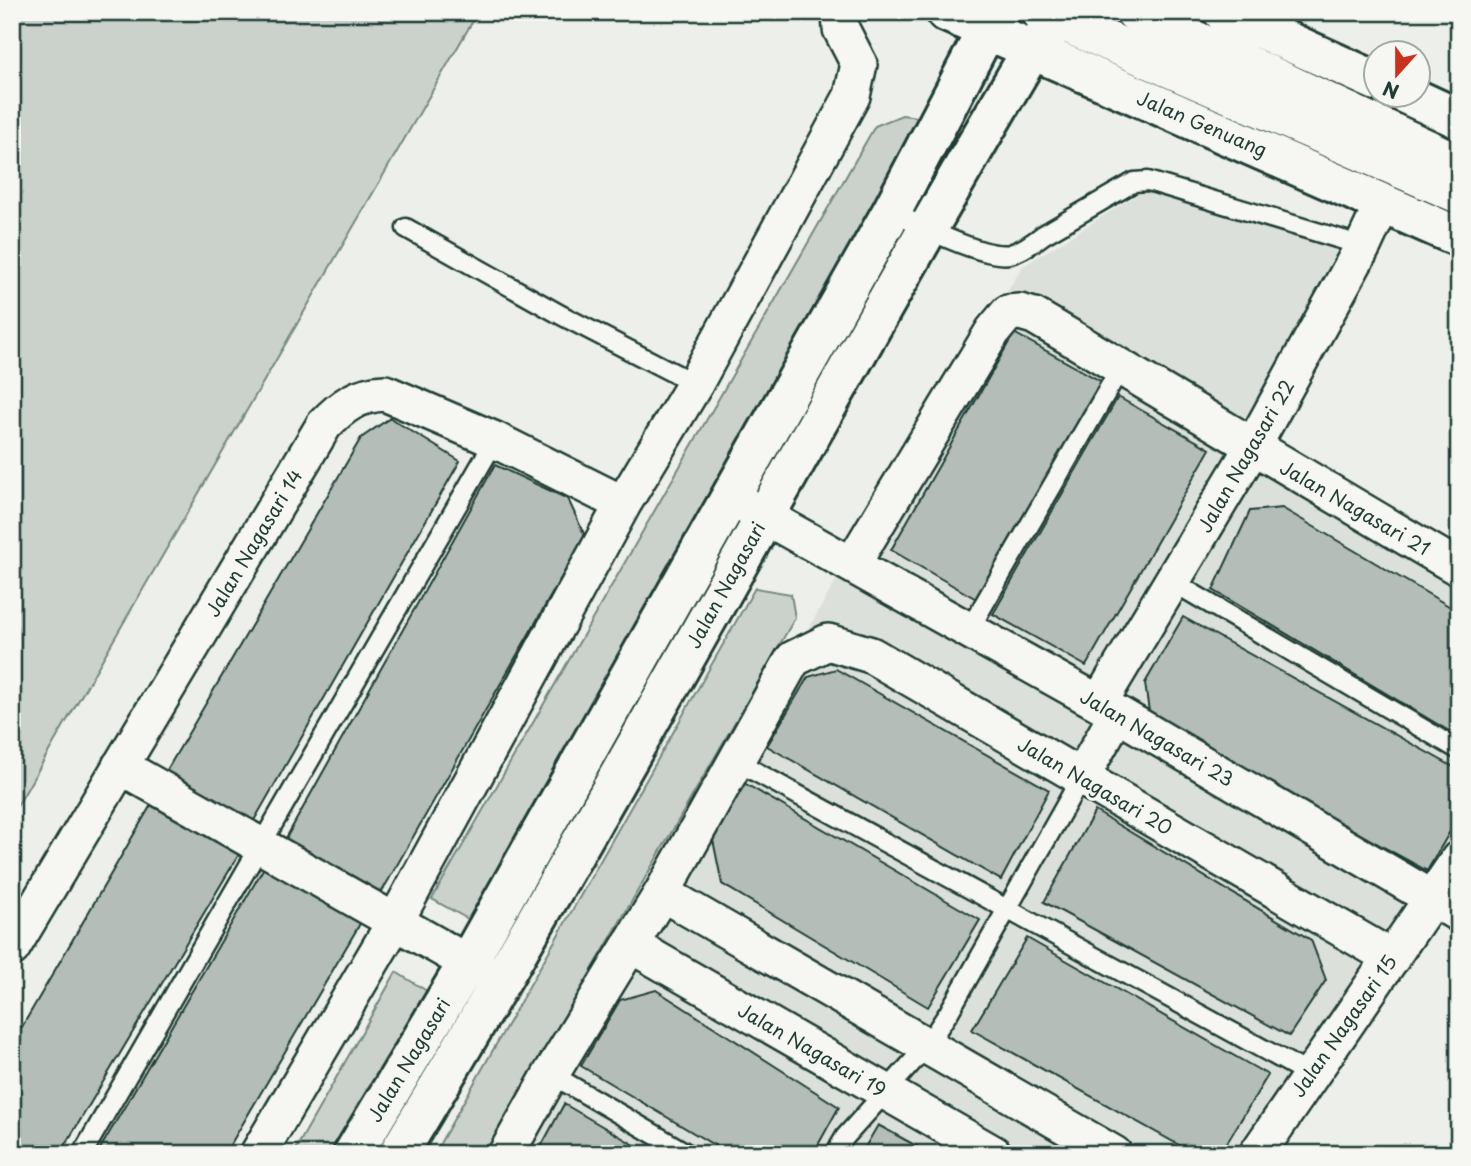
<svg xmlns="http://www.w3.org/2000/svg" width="1471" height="1166" font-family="'Playpen Sans',sans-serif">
  <rect width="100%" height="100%" fill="#edefea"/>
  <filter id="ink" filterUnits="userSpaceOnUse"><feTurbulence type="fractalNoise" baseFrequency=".0143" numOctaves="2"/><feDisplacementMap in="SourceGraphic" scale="14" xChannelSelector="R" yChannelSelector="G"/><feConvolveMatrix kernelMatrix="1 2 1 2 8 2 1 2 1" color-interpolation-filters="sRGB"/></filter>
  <g filter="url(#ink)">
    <path fill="#dce0db" d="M1143,191L1368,259L1265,444L1459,556V877L1270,1154H507L931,415L1023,266Z"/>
    <path fill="#cbd2cc" stroke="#758880" stroke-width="2" d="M12,12H478L12,815Z
      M902,115L917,117L920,134L475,923L432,899L875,126Z
      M755,588L791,594L795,618L486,1154H434Z
      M396,972L435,996L343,1154H293Z"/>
    <path fill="#b4bdb8" stroke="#1f3d34" stroke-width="2" d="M1014,333L1102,382L978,600L891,550Z
      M1118,397L1210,449L1086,666L993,614Z
      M390,418L460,461L252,824L164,775L361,438Z
      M495,465L568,499L585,536L380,895L285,840Z
      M1282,508L1459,612V737L1213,590L1250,511Z
      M1183,617L1459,770V816L1427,871L1150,719L1145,683Z
      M836,669L1049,790L1001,880L767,746L808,677Z
      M744,783L980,920L928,1007L722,884L713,840Z
      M155,798L241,851L60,1154H12V1044Z
      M1095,811L1311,940L1326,980L1289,1036L1044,902Z
      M266,864L361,922L225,1154H97Z
      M1027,938L1268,1075L1225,1146L1188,1150L972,1030Z
      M656,990L839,1107L813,1154H729L581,1066L620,1000Z
      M564,1104L650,1154H537Z
      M878,1125L931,1154H861Z"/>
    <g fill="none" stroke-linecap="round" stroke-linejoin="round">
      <g stroke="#1f3d34" stroke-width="23">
        <path id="lane" d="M892,211C915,224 984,259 1010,254C1022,251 1033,243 1043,235L1134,182L1148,181L1363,246
          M406,228L561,315L695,384
          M1173,582L1459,750
          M969,630L1121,367
          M734,760L1309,1074
          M551,1074L688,1154
          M82,1154L495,440
          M835,1154L845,1137L925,1048L949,1012L1081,778"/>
      </g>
      <g stroke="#1f3d34" stroke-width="40">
        <path id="street" d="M739,502L1099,703L1459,914
          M853,563L993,331L1008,313L1020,312L1034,316C1176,399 1316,485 1459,568
          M1099,703L1252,448L1363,246L1383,203
          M120,766L493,977
          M1081,778L1117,714
          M662,893L1114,1154
          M631,945L994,1154
          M12,948L324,425C342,406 358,394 385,393L495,440L623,504
          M258,1154L396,920L623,504L695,384L852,96L859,64L841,29L840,12
          M506,1154L551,1074L662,893L793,659L828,642L871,655L1392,958
          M1257,1154L1459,859"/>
      </g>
      <g stroke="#1f3d34" stroke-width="44">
        <path id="secondary" d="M1135,12L1459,164
          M1223,12L1376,81
          M1405,94L1459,119
          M353,1154L468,962L892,211L996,12
          M398,1154C618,791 816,415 1032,50L1055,25"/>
      </g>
      <g stroke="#1f3d34" stroke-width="44">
        <path id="highway" d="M946,12L1459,237
          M1041,12L1459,194"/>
      </g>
      <use href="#lane" stroke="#f6f6f2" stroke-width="18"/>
      <use href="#street" stroke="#f6f6f2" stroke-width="35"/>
      <use href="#secondary" stroke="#f6f6f2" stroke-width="38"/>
      <use href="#highway" stroke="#f6f6f2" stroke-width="38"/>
    </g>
  </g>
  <g text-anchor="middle" stroke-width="6" stroke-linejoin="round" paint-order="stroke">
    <g font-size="19" fill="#1f3d34" stroke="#f6f6f2">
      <text transform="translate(1202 124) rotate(23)" y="7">Jalan Genuang</text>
      <text transform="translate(1246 456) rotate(-60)" y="7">Jalan Nagasari 22</text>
      <text transform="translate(1355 508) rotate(30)" y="7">Jalan Nagasari 21</text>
      <text transform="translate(254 543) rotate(-59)" y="7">Jalan Nagasari 14</text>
      <text transform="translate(726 585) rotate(-61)" y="7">Jalan Nagasari</text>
      <text transform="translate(1157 738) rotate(30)" y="7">Jalan Nagasari 23</text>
      <text transform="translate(1095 786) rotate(30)" y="7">Jalan Nagasari 20</text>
      <text transform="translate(1344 1026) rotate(-55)" y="7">Jalan Nagasari 15</text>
      <text transform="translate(812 1050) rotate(30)" y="7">Jalan Nagasari 19</text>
      <text transform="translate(409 1060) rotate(-59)" y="7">Jalan Nagasari</text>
    </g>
  </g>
  <rect width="1471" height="1166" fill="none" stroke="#f6f6f2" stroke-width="42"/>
  <rect x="21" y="21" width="1429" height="1124" fill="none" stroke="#1f3d34" stroke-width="2.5" filter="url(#ink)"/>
  <g transform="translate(1397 74) rotate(201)"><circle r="33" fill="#f6f6f2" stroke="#a0aca6" stroke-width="2"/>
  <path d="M0-5L12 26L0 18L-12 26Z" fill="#c8321e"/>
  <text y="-10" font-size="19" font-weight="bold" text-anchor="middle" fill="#1f3d34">N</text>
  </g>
</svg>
